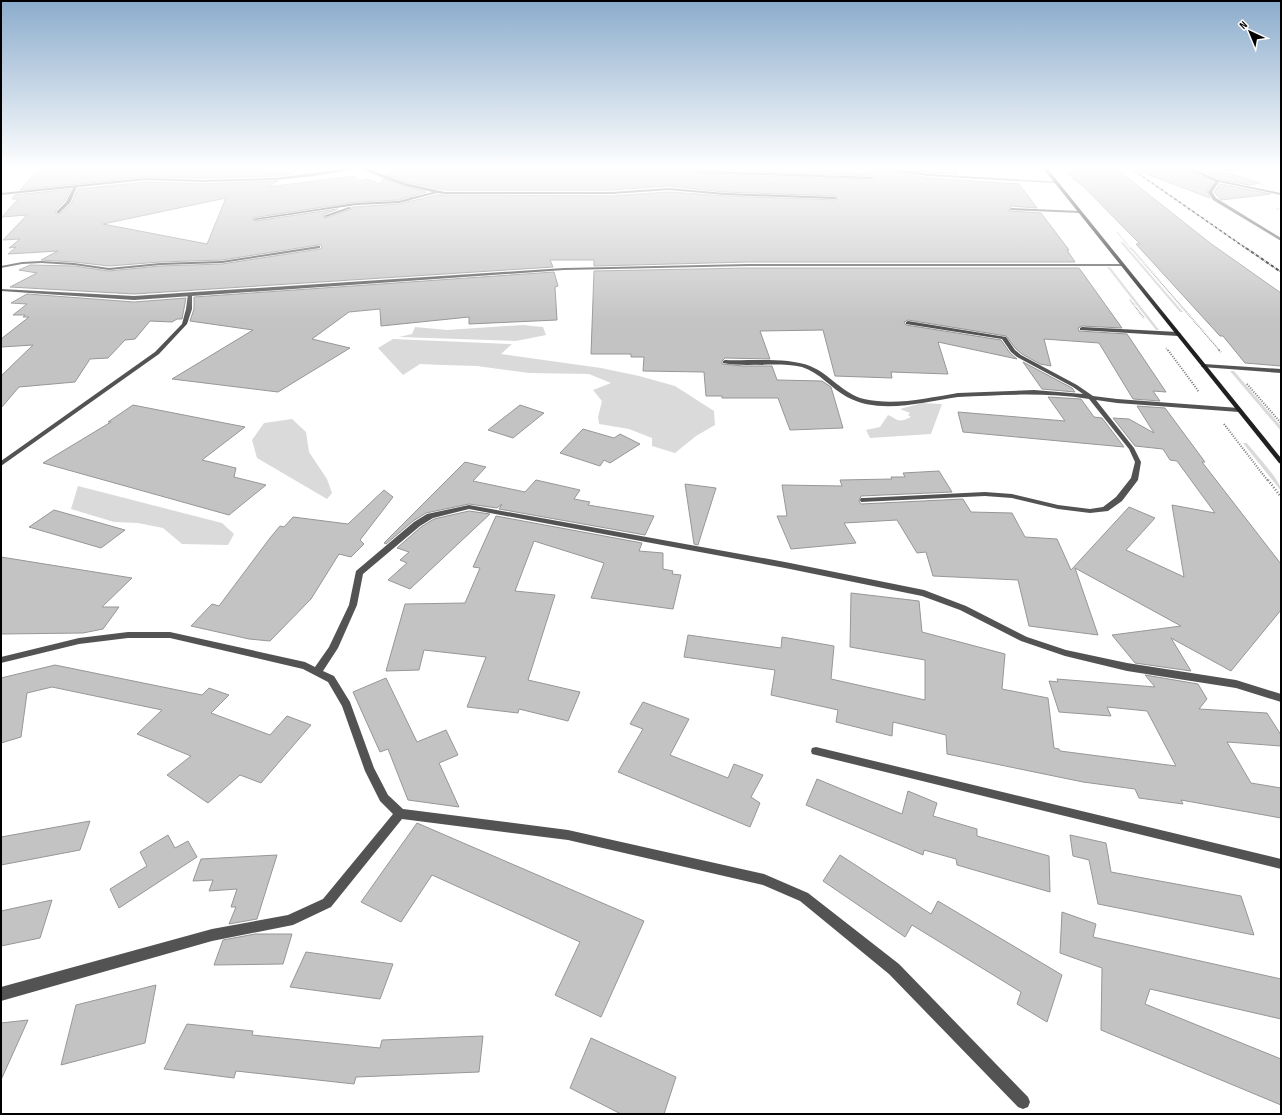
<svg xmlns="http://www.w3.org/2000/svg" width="1282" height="1115" font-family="'Sofia Sans Condensed',sans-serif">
  <rect width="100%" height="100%" fill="#fff"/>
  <path fill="#dadada" d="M1120,242H1123L1183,312H1180Z
    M1107,267H1110L1159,330H1156Z
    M523,325L543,327L546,335L516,341L399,337L412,334L415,327L447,330Z
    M393,339L512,344L501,354L601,368L639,376L675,386L714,411L715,425L696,436L675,453L652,446V438L629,429L599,424L598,417L602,401L593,390L611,383L589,374L529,373L477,366L443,365L420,364L403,375L378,348Z
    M1230,371H1234L1281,426V431Z
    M922,403L942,404L931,434L870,438L866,430L880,427L888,415C898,419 897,424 911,417L908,415L910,413L900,409Z
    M292,419L306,432L309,452L327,479L332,493L327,499L257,458L252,440L264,423Z
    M1243,443H1247C1254,453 1281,480 1281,491Z
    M78,486L222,523L234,534L228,545L182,544L163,528L138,523L114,522L71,509Z"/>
  <path fill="#c3c3c3" stroke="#979797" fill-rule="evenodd" d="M41,167H301L289,175L275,176L203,178L146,177L20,190Z
    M423,167H680L703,174L872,180L875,179V177L872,176L703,170L695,167L830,171L829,167H867L928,178L1019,184L1037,208L1011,206L1009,211L1041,213L1069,250H1067L1075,262H748L594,266V260H550L553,267L134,294L10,287L37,273L19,270L30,265L74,266L109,271L160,266L222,264L320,249L322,248L321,245H318L222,260L160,262L109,266L74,262L41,260L58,251L8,254L16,247L9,248L20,239L3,240L27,215L2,217L18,199H12L15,195L71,189L65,201L56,210V214H59L71,204L78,189L146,182L203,184L278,181L267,187L354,176L359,181L368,179L379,184L383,179L426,192L399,200L356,202L252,218L255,221L338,209L322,215L323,217L326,218L352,209L353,207L399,204L437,195L612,196L669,192L725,196L835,200L838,199L835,196L725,192L669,186L612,190H445L405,182L387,175L390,171H395L397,168ZM226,198L207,244L103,224Z
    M891,167L956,168L958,174L928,173Z
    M1059,167H1114L1210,243L1281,293V366L1245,363L1223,336H1220L1136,244H1140L1084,187Z
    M1134,167H1168L1173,170L1175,167H1184L1213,183L1207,191L1210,198L1133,169Z
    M1194,167H1212L1218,169L1210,171L1212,174L1228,173L1260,183L1249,185L1218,179Z
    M1220,184L1271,194L1221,200L1214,192Z
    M748,268H1079L1122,328L1082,326L1078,328L1079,331L1127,334L1166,392L1153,391L1160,401L1133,399L1099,343L1044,339L1051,366L1040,364L1022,354L1016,349L1006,336L908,320L904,322L906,325L1001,340L1010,353L1017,359L938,342L948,374L891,372L892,378L835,376L823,330L760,331L770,359L725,358L722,361V364L743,366H772L777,380L822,381L831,387L843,428L790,430L778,398H722V396H706L704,372L643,371L644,357H631V354H591L594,271Z
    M554,272L558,286L555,287L557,320L469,324V317L381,326L380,309L349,312L312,339L350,348L278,392L172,379L253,330L190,321L194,309V297Z
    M27,294L134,302L186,298L182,319H177L172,322L150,321L135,339L125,340L108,358L90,359L75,382L19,387L1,408V376L33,345L1,347V339L29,317H23L25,315H13L27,304L11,303Z
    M1023,362L1072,388L1075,392L1042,389Z
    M1048,397L1081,399L1094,417L1102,418L1124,447L963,432L958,412L1065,421Z
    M133,405L245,427L202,460L236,468L234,477L266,485L229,515L43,463L111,422H108Z
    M520,405L544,413L513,438L488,430Z
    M1137,406L1165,408L1205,462H1202L1281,564V610L1231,671L1171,638L1191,671L1135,663L1112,635L1181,626L1075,568L1098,635L1029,626L1018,580L933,576L926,552L917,553L897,520L844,523L856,543L791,549L777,516H787L782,485L842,486L840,480L892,479L891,477H905L903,473L939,471L952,492L861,496L859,501L861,504L963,499L971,512L1012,513L1025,537L1057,539L1071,570L1129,507L1155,518L1126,550L1184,577L1172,505L1215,513L1177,461L1170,460L1163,449L1135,446L1113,418L1129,419L1154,433Z
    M583,429L614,438L620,434L640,444L610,463L604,460L600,466L560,453Z
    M465,462L486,467L473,481L525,492L536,480L580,490L574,499L590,502L588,505L654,516L645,535L499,509L502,504L497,508L469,504L426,513L413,521L386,544L384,543Z
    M685,484L716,488L698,545L694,544Z
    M384,490L393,497L360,540L364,544L351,557L339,554L311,599L270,641L249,639L191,626L212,604L219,606L270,538L280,526L284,527L293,517L348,524Z
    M54,510L125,530L101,548L29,527Z
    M469,511L490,514L410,589L388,580L407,563L400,560L409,552L397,548L421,527L434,519Z
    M496,516L642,543L639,551L663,553V569L673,571L672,574L681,575L673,609L591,598L604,563L534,541L515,591L555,595L528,680L580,692L568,721L519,709L518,713L467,707L486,657L424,650L419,670L386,671L405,604L465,603L480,568L473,567Z
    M1,557L132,578L102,607H119L103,629L83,633L1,634Z
    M851,593L919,601L922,632L1005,654L1002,689L1048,698L1054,748L1059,749L1060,751L1176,766L1147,711L1107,707L1111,716L1059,712L1049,681L1058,682L1057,679L1155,687L1145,675L1198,684L1207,699L1199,709L1267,713L1281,735V746L1227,742L1251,783L1281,788V818L1181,800L1183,804L1139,798L1135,789L1083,782L947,754L946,735L893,722L892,736L836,722L838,710L771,695L775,670L684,657L688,635L781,648L782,637L834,646L831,679L925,700V660L850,647Z
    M55,665L202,695L209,688L229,695L211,713L270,735L287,716L311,725L261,783L240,775L208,803L167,775L191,756L137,734L162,710L52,687L27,693L21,737L1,743V678Z
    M386,678L417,742L446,730L458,755L439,763L459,807L408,800L388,749L380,752L353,692Z
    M643,702L689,719L670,755L728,778L734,764L763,775L751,797L760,803L750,827L618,772L643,729L630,724Z
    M817,779L902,814L908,791L937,803L933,816L977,829V836L1049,856L1050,892L957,865L956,859L924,850L923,855L806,805Z
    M90,821L80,850L1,865V837Z
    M417,823L644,921L601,1017L555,995L580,942L432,875L401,922L361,902Z
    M168,835L175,848L188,841L197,857L119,908L110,889L147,866L140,852Z
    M1070,835L1106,843L1111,872L1241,896L1254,935L1098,904L1089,860L1073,856Z
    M277,855L257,919L229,924L236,907H231L237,889L209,891L213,880L193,881L201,859Z
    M840,855L931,914L938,901L1062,975L1047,1022L1017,1004L1021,992L912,925L905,937L823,881Z
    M52,900L40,938L1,946V911Z
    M1062,912L1096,924L1093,937L1281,979V1019L1150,989L1145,1004L1281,1059V1105L1101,1030L1102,968L1060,953Z
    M255,934H292L283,964L214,965L223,940Z
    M306,952L393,964L380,999L290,987Z
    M156,985L145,1043L61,1065L76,1005Z
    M28,1020L1,1080V1023Z
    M187,1024L253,1031L252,1035L380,1048L382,1040L483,1036L479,1072L356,1077L354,1084L236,1071L234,1078L164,1069Z
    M591,1038L676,1077L664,1114H621L570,1088Z"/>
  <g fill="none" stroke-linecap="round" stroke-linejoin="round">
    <path stroke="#757575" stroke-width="1" stroke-dasharray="0.5 1" stroke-linecap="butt" d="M1276,208L1281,210
      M1117,232L1131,249"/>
    <path stroke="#757575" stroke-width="1.5" stroke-dasharray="0.5 1" stroke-linecap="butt" d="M1131,248L1220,351
      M1130,300L1144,318
      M1166,348L1168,351"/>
    <path stroke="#757575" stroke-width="2" stroke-dasharray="1 1.5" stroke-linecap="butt" d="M1168,350L1199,392
      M1219,350L1221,352
      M1247,384L1281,423
      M1224,424L1268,481"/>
    <path stroke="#757575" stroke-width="2.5" stroke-dasharray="1 2" stroke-linecap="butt" d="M1268,480L1281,497"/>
    <path fill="#535353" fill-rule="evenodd" d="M1169,167H1173L1174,168L1172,169Z
      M1244,167H1257L1213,173L1211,172Z
      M410,198L411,200L399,203L356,205L255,220L253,219L356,203L399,201Z
      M349,207L352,208L326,217L323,216Z
      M1011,208L1080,211L1082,212L1080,213L1010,210Z
      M188,294L192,295V309L187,324L159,354L1,466V461L155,352L182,324L186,309Z
      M1082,327L1178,332L1181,334L1178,336L1080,330V328Z
      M725,360C749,361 788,357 810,366C830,374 843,394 864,399C895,406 927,398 958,393L961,395L958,397C923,402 880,415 847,397C832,389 819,372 802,367C776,361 749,368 723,363V361Z
      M1204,364L1281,369V373L1202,367L1201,366Z"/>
    <path fill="#535353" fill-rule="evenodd" d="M363,167L405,183L445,192H612L669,188L725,193L835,197L837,198L835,199L725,195L669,190L612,194H445L437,193L410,200L409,198L433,192C408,187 385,180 363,169Z
      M681,167H688L703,171L872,177L874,178L872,179L703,173Z
      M868,167H879L928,174L1058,182L1056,183L928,176Z
      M1185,167H1190L1218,180L1281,193V195L1219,182L1212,192L1216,198L1281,238V241L1213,200L1208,192L1215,182Z
      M74,186L77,187L70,203L59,213H57V211L66,202Z
      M318,246H320V248L222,263L160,265L109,270L74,265L41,263L22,264L1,268V266L22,262L41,261L74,263L109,268L160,263L222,261Z
      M908,321L1006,337L1015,350L1021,355L1077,385L1093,396L1117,399L1239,408L1242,410L1239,412L1117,403L1096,400L1134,448L1141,462L1138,480L1122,501L1108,511L1090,513L1058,509L1012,498L985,496L861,502L860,500L861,498H864L985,492L1012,494L1058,505L1090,509L1103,507L1116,497L1131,478L1135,462L1129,449L1089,399C1045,392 1002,395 958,397L955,395L958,393L1034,390L1083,394L1073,387L1017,357L1011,352L1002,339L906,324V322Z
      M469,505L785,562L924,590L966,606L1027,637L1066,650L1127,663L1236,680L1281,694V702L1236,688L1127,671L1065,656L1021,641L960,610L922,596L785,568L469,509L433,518L420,526L363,574L357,605L338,648L323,671L334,676L350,702L374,768L388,795L403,809L568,830L764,874L808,893L899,964L1028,1097L1030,1102L1028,1107L1023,1109L1018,1107L889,974L800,901L763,885L568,840L402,819L331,907L293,925L212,941L1,1001V987L212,929L288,915L323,899L393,814L380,801L365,771L342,706L328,682L303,669L170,638H128L79,644L1,663V657L79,638L128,632H170L305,662L315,667L329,647L349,605L356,571L414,522L427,514Z
      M816,747L1281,859V869L816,755L812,754L811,751L812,748Z"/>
    <path fill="#535353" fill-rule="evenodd" d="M358,167H369L314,176L275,180L203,182L146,180L1,195V193L146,178L203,180L275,178Z
      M748,264H1123L1125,265L1123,266H748L564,270L134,300L1,291V289L134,296L564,268Z"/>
    <path fill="#202020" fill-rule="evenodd" d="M1042,167H1046L1281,458V464L1279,463Z"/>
    <path stroke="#000" stroke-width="1.5" stroke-dasharray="3 1 0.5 1" stroke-linecap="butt" d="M1129,167L1247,249"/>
    <path stroke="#000" stroke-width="2" stroke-dasharray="3.5 1 0.5 1" stroke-linecap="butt" d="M1246,248L1281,272"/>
  </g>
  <linearGradient id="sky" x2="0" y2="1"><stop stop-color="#8baccc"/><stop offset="0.52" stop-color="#fff"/><stop offset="1" stop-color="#fff" stop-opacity="0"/></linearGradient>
  <rect width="1282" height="323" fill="url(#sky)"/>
  <rect width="1282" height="1115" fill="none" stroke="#000000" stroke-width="4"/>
  <g transform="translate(1250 32) rotate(316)" stroke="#ffffff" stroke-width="3" paint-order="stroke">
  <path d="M0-3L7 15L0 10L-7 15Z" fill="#000000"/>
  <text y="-6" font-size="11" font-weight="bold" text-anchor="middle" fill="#000000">N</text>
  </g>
</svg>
